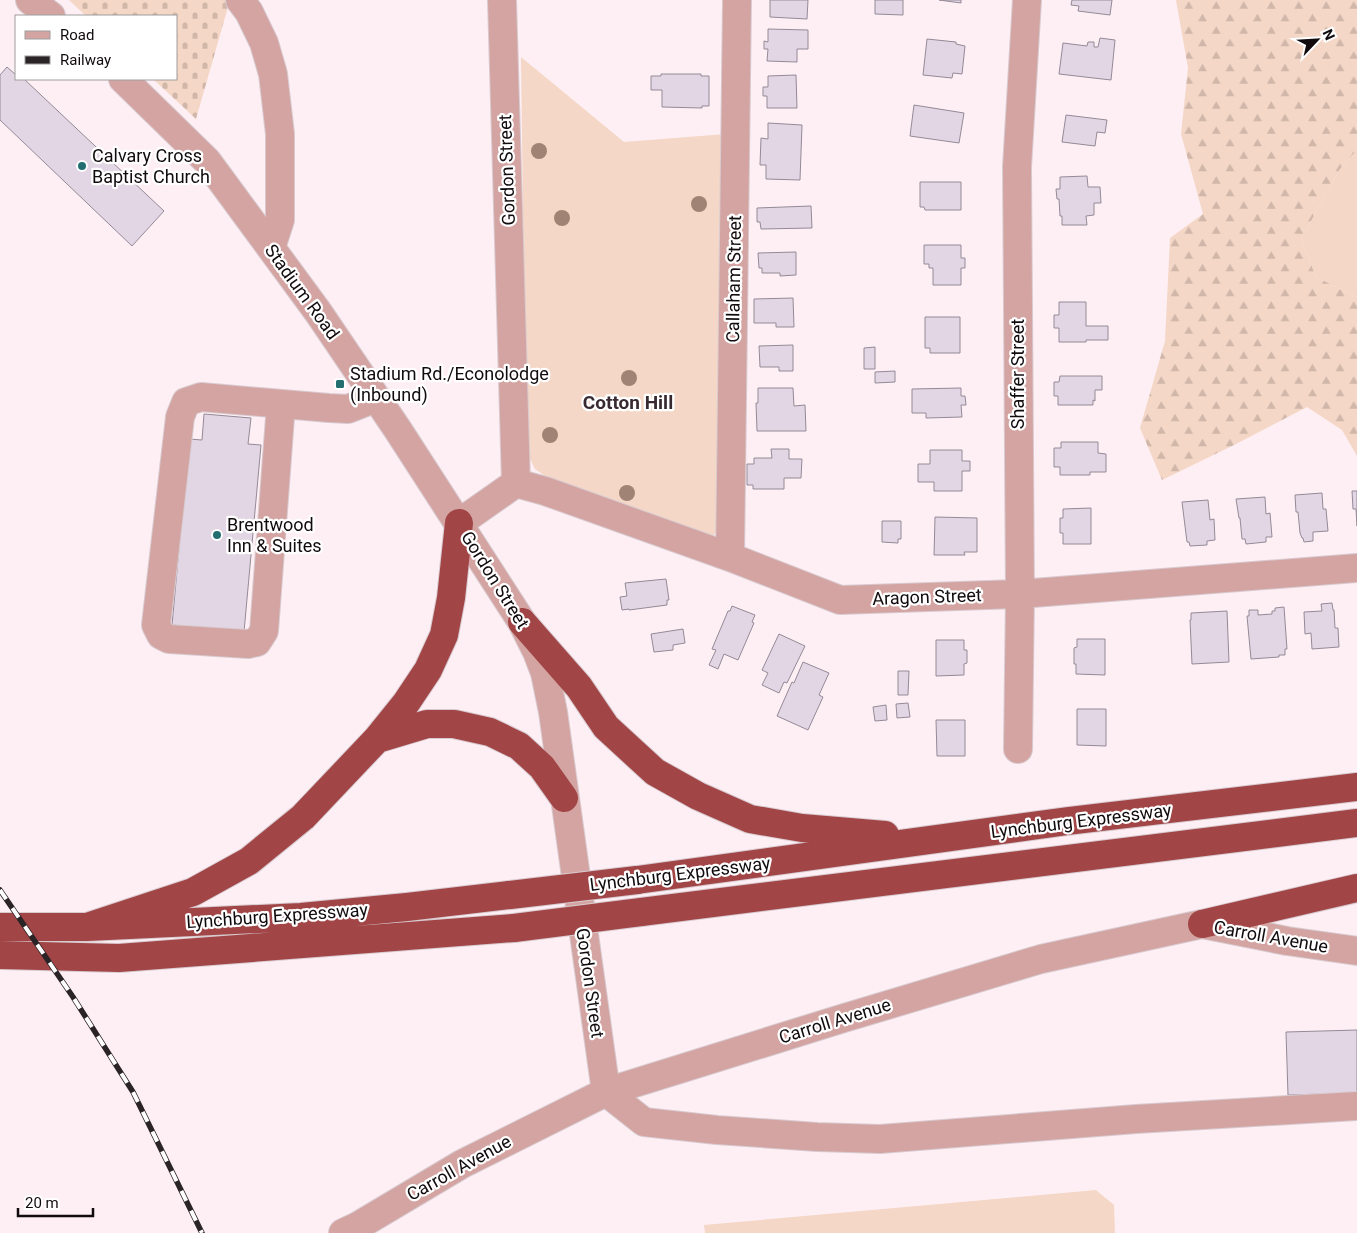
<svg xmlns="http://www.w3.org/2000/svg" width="1357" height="1233" font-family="Roboto,sans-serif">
  <defs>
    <pattern id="forest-firs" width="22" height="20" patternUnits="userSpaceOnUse" patternTransform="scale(1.25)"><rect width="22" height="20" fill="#f4d7c6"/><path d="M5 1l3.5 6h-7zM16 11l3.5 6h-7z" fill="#d0b7a9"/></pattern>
    <pattern id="cemetery-stones" width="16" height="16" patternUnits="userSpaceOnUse" patternTransform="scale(1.25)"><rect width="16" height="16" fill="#f4d7c6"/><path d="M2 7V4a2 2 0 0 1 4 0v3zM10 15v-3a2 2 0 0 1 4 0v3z" fill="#d0b7a9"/></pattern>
  </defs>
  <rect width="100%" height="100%" fill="#feeff5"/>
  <path fill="#f4d7c6" d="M521,57L624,142L726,134L719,528L714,535L705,537L548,478L535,469L526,451Z
    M1357,150V297L1316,277L1301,239L1340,169Z
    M1096,1190L1114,1205L1115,1233H705L704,1225Z"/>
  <path fill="url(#forest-firs)" d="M1176,0H1357V150L1340,169L1301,239L1316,277L1357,297V456L1342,430L1307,407L1234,445L1162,480L1140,428L1165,341L1170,238L1203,214L1181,134L1188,68Z"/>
  <path fill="url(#cemetery-stones)" d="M69,0H230L196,119L153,79H176V16H86Z"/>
  <path fill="#e2d6e4" stroke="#948a96" d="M770,0H808L807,19L770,17Z
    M875,0H903V15L875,14Z
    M939,0H961V3Z
    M1072,0H1112L1110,15L1078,11L1079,6L1071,5Z
    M768,29L808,30V49H797V62L767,61L768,49H764V41L768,42Z
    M1100,38L1115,40L1111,80L1059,74L1063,43L1087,46L1088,42H1094V47H1098Z
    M927,39L956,42V44L965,46L962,74L953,73L952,78L923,75Z
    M7,67L16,75V79H24L164,211L132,246L0,120V75Z
    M661,74H701V76H709V106H702V108L662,107V90H651V76H661Z
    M796,75L797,108H767V96H763V87H768V76Z
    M914,105L964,113L959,143L910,136Z
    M1066,115L1107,120L1105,133L1097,132L1095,146L1062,142Z
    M768,123L802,125L800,180L766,179V165H760L761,138L768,139Z
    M1087,176L1088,187H1100L1101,203H1094V215L1086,216L1087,225H1062V216H1060L1059,199H1057L1056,189H1060V177Z
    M920,182H961V210H925L924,207H920Z
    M811,206L812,228L761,229L760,222H757V208Z
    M924,245H961V258H965V268H961V285H933V268H929V264H924Z
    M796,252V275L780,276V273H762V268H759L758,253Z
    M793,298L794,327H776V323H754V299Z
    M1059,302H1086V326H1108V340H1086V342H1059V328H1054V315H1059Z
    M925,317H960V353H930V348H925Z
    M793,345V371H779V367H760L759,346Z
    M875,347V369H864V348Z
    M895,371V382L875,383V372Z
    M1060,376H1102V390H1095V401L1093,400V405H1058V396H1054V382H1059Z
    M758,388H793L794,406L805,405L806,431H757L756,403H758Z
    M961,388V396H965L966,405H961L962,417L926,418V413H912V389Z
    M204,414L251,418L248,444L261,445L244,632L172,625L189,439L202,440Z
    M1061,442H1098V453L1106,454V472H1090V475H1060V467H1054V448H1061Z
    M771,449H789V459H802L801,478H784V489H753V485H747V464H754V458H772Z
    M930,450H962V461H970V471H962V491H934V482H918V464H930Z
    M1352,491H1357V526L1356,509H1353Z
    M1322,493L1323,509H1326L1328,531L1313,532V541L1304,542L1303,538H1302L1300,533L1298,512H1296L1295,495Z
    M1265,497L1266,514L1270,513L1272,537H1266V542L1246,544L1245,539H1242L1240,518H1239L1236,499Z
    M1208,500L1210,520L1214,519L1215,540L1207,541V545L1190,546L1189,542H1187L1182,502Z
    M1091,508V544H1063V533H1060V518H1063V509Z
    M935,517L977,518V552H964L965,555H934Z
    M882,521H901V539H898V543L882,542Z
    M666,579L669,600H667V605L629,610V609L622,610L620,597L627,596L625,583Z
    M1332,603L1333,610H1334L1335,628H1338L1339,647L1312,649L1311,633L1305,634L1304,612L1322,611L1321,604Z
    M732,606L755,615L752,622L754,623L738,660L724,654L718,669L709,665L716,650L712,649L728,611H730Z
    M1284,607L1287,649H1285V655H1279V657L1251,659L1247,616H1249V610H1258V615L1272,614V611H1275V608Z
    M1227,611L1229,662L1192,664L1190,620H1191V613Z
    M683,629L685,643L673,645V650L654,652L651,634Z
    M779,634L805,646L787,683L784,682L779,693L762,685L768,673L762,670Z
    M1077,639H1105V675L1076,674V664H1074V648L1077,647Z
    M936,640H964V650H967V663L964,664V675L936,676Z
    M803,662L829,673L819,695L823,697L808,730L777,716L792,682L794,683Z
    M898,671H909L908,695H898Z
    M908,703L910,717L897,718L896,704Z
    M886,705L887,720L875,721L873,707Z
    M1077,709H1106V746L1077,745Z
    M936,720H965V756H937Z
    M1357,1030V1093L1288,1095L1286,1032Z"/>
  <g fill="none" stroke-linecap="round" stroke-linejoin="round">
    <g stroke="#d8cbd0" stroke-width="30">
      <path id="minor" d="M30,0L51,16
        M240,0L249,12L264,43L273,74L280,134V220L271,248
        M123,79L207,161L318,312L398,430L522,622L537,652L545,673L553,712L606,1092
        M281,404L264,631L257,642L248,644L169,639L161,635L156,625L180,417L186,402L201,397L329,408L348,409L376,398
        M516,483L545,491L730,557L840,600L1020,594L1357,568
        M459,523L516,483L502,0
        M730,557L737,0
        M1018,749L1020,594L1017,167L1027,0
        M606,1092L644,1122L717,1130L817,1137L880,1139L1136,1119L1357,1106
        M343,1233L358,1226L462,1164L606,1092L844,1018L1041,959L1202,924L1287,941L1357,951"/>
    </g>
    <g stroke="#d8cbd0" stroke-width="30">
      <path id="highway" d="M522,622L579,687L606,727L655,772L698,796L750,819L802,828L885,835
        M377,739L427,724H454L490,732L519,746L542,767L564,798
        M637,880L1068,821L1357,787
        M641,912L1357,823
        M1202,924L1357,888
        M0,927H87L301,917L407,907L510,895
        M87,927L193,892L249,861L303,817L377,739L406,703L428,670L444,635L451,598L459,523
        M0,955L119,958L514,928"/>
    </g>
    <use href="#minor" stroke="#d3a4a2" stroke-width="28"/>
    <use href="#highway" stroke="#a14546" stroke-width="28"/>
    <g stroke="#2b2427" stroke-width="5.5">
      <path id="rail" d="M0,890L73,997L133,1092L202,1233"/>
    </g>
    <use href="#rail" stroke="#fff" stroke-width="4" stroke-dasharray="11" stroke-linecap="butt"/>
    <g stroke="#d8cbd0" stroke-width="30" stroke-linecap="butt">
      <path id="highway-bridge" d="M510,895L637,880
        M514,928L641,912"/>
    </g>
    <use href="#highway-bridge" stroke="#a14546" stroke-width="28"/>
  </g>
  <g fill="#a08374">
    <circle cx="539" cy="151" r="8"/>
    <circle cx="699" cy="204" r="8"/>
    <circle cx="562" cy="218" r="8"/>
    <circle cx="629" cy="378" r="8"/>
    <circle cx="550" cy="435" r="8"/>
    <circle cx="627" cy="493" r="8"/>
  </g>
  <g fill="#226e70" stroke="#fff" stroke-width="2">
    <circle cx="82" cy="166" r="5"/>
    <rect x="335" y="379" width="10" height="10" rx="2.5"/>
    <circle cx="217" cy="535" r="5"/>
  </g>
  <g text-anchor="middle" stroke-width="4.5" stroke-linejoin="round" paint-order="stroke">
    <g font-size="18" fill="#110b0d" stroke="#fff" text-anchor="start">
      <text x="92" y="162">Calvary Cross<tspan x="92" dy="21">Baptist Church</tspan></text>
      <text x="350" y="380">Stadium Rd./Econolodge<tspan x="350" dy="21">(Inbound)</tspan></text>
      <text x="227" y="531">Brentwood<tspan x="227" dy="21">Inn &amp; Suites</tspan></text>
    </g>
    <g font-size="18" fill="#110b0d" stroke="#fff">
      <text transform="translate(507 170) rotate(-92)" y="6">Gordon Street</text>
      <text transform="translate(734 279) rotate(-89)" y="6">Callaham Street</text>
      <text transform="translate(302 292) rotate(54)" y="6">Stadium Road</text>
      <text transform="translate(1018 374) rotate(-90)" y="6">Shaffer Street</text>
      <text transform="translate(495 580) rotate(58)" y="6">Gordon Street</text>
      <text transform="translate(927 597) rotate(-2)" y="6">Aragon Street</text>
      <text transform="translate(1081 821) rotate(-7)" y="6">Lynchburg Expressway</text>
      <text transform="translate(680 874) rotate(-7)" y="6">Lynchburg Expressway</text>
      <text transform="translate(277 916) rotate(-4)" y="6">Lynchburg Expressway</text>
      <text transform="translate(1271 937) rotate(10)" y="6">Carroll Avenue</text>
      <text transform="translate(590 983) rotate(82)" y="6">Gordon Street</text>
      <text transform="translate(835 1021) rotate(-17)" y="6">Carroll Avenue</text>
      <text transform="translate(459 1168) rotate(-29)" y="6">Carroll Avenue</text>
    </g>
    <g font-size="19" font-weight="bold" fill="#382a30" stroke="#fff">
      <text x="628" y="409">Cotton Hill</text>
    </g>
  </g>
  <rect x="15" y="15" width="162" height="65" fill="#ffffff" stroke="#a09d9e"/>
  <rect x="25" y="31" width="25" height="8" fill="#d3a4a2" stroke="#a09d9e"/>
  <text x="60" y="40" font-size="15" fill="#110b0d">Road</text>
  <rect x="25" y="56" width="25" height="8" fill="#2b2427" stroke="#a09d9e"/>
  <text x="60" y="65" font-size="15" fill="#110b0d">Railway</text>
  <g transform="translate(1317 40) rotate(65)" stroke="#ffffff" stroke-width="4" paint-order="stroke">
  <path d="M0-4L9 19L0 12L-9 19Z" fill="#110b0d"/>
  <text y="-8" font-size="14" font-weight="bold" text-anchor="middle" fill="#110b0d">N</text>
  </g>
  <path d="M18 1208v8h75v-8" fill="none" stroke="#110b0d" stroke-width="2.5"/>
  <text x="25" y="1208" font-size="15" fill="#110b0d" stroke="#ffffff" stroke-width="4" paint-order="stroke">20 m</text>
</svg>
